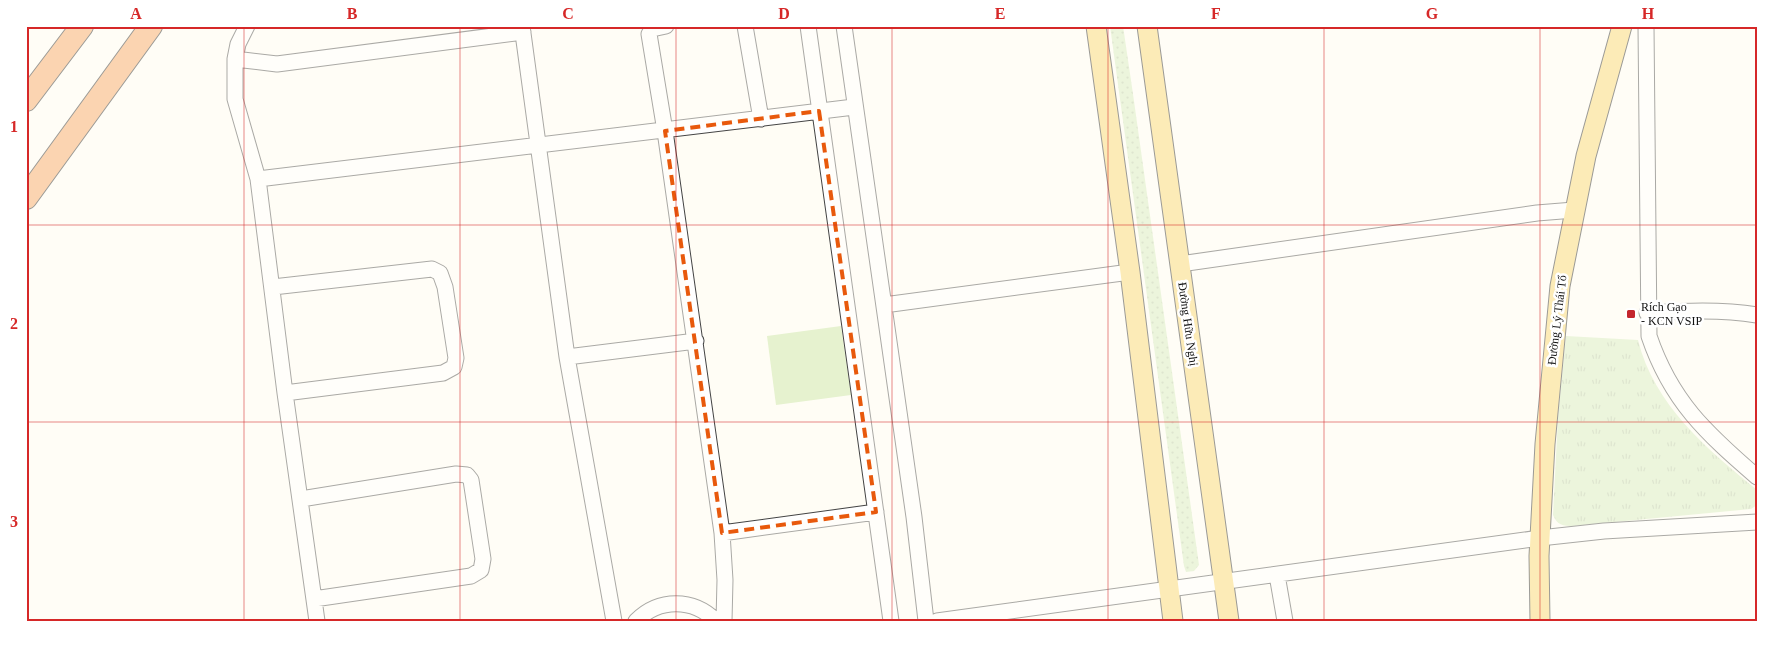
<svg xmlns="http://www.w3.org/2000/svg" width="1783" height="647" font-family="'Times New Roman',serif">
  <defs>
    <pattern id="grass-dots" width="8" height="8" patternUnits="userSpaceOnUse" patternTransform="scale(1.25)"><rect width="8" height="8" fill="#d5ebbd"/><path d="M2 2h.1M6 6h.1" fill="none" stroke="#b6c8a1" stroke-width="1.8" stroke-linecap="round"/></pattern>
    <pattern id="park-tufts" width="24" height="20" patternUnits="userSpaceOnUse" patternTransform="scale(1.25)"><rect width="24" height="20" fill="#d5ebbd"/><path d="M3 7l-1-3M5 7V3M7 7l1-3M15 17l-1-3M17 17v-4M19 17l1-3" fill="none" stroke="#b6c8a1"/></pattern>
  </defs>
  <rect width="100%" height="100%" fill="#fffdf5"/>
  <path fill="url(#grass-dots)" d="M1110,26H1123L1133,94L1199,565L1194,571L1186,572L1184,566Z"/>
  <path fill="url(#park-tufts)" d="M1566,336L1638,340C1654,405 1707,449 1757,490V505L1751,509L1573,526C1563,526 1557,525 1553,515L1558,417Z"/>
  <path fill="#e6f2cf" d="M841,326L851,395L776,405L767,336Z"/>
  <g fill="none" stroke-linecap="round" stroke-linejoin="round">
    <g stroke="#444" stroke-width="17">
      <path id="minor" d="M247,26L238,44L235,59V99L258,179L285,393L317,621
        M522,26L567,357L614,621
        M666,26L652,29L649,34L665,131L722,533L725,580L724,621
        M745,26L761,119
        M808,26L891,621
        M844,26L914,517L926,621
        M1646,26L1649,336C1671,401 1706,433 1757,477
        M235,59L277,64L523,32
        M258,179L854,107
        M1180,264L1537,213L1574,210
        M273,287L432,269L440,273L445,287L456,358L454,367L443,373L285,393
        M884,305L1130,272
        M1647,313C1684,311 1721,309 1757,315
        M567,357L696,341
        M301,499L456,474L467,475L471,480L483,559L481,570L471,576L314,599
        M722,533L876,512
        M1277,575L1285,621
        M636,621C659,598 693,598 716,621
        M937,621L1540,538L1604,531L1757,522"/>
    </g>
    <g stroke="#222" stroke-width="21">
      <path id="major" d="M1096,26L1130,272L1173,621
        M1147,26L1229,621
        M1540,621L1539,556L1545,444L1560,286L1586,156L1622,26"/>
    </g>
    <g stroke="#222" stroke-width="24">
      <path id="highway" d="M26,100L82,26
        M26,198L151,26"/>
    </g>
    <use href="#minor" stroke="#fff" stroke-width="15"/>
    <use href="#major" stroke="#f9d66b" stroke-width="19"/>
    <use href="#highway" stroke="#f5a25d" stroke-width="22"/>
  </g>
  <path d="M0 0H1783V647H0ZM819,111L876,512L722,533L665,131Z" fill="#fffdf5" fill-opacity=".55" fill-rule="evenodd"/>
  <path fill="none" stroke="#e8590c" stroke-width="4" stroke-dasharray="10 6" stroke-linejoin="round" d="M819,111L876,512L722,533L665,131Z"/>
  <path fill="none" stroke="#d62828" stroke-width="1" stroke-opacity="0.55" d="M244,26V621M460,26V621M676,26V621M892,26V621M1108,26V621M1324,26V621M1540,26V621M26,225H1757M26,422H1757"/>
  <rect fill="#c4262e" stroke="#fff" stroke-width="2" x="1626" y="309" width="10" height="10" rx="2.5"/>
  <g text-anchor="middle" stroke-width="5" stroke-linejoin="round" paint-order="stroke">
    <g font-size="12" fill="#111" stroke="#fff" text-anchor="start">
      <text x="1641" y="311">Rích Gạo<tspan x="1641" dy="14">- KCN VSIP</tspan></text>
    </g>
    <g font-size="12" fill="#111" stroke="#fff">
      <text transform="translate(1557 320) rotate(-83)" y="4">Đường Lý Thái Tổ</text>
      <text transform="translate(1188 324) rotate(82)" y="4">Đường Hữu Nghị</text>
    </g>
  </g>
  <rect width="1783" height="647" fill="none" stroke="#ffffff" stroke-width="55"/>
  <rect x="28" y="28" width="1728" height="592" fill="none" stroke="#d62828" stroke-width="2"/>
  <g font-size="16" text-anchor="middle" font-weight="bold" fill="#d62828">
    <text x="136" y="19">A</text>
    <text x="352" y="19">B</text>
    <text x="568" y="19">C</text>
    <text x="784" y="19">D</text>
    <text x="1000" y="19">E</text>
    <text x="1216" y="19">F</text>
    <text x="1432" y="19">G</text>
    <text x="1648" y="19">H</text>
    <text x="14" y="132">1</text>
    <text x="14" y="329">2</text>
    <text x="14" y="527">3</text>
  </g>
</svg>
